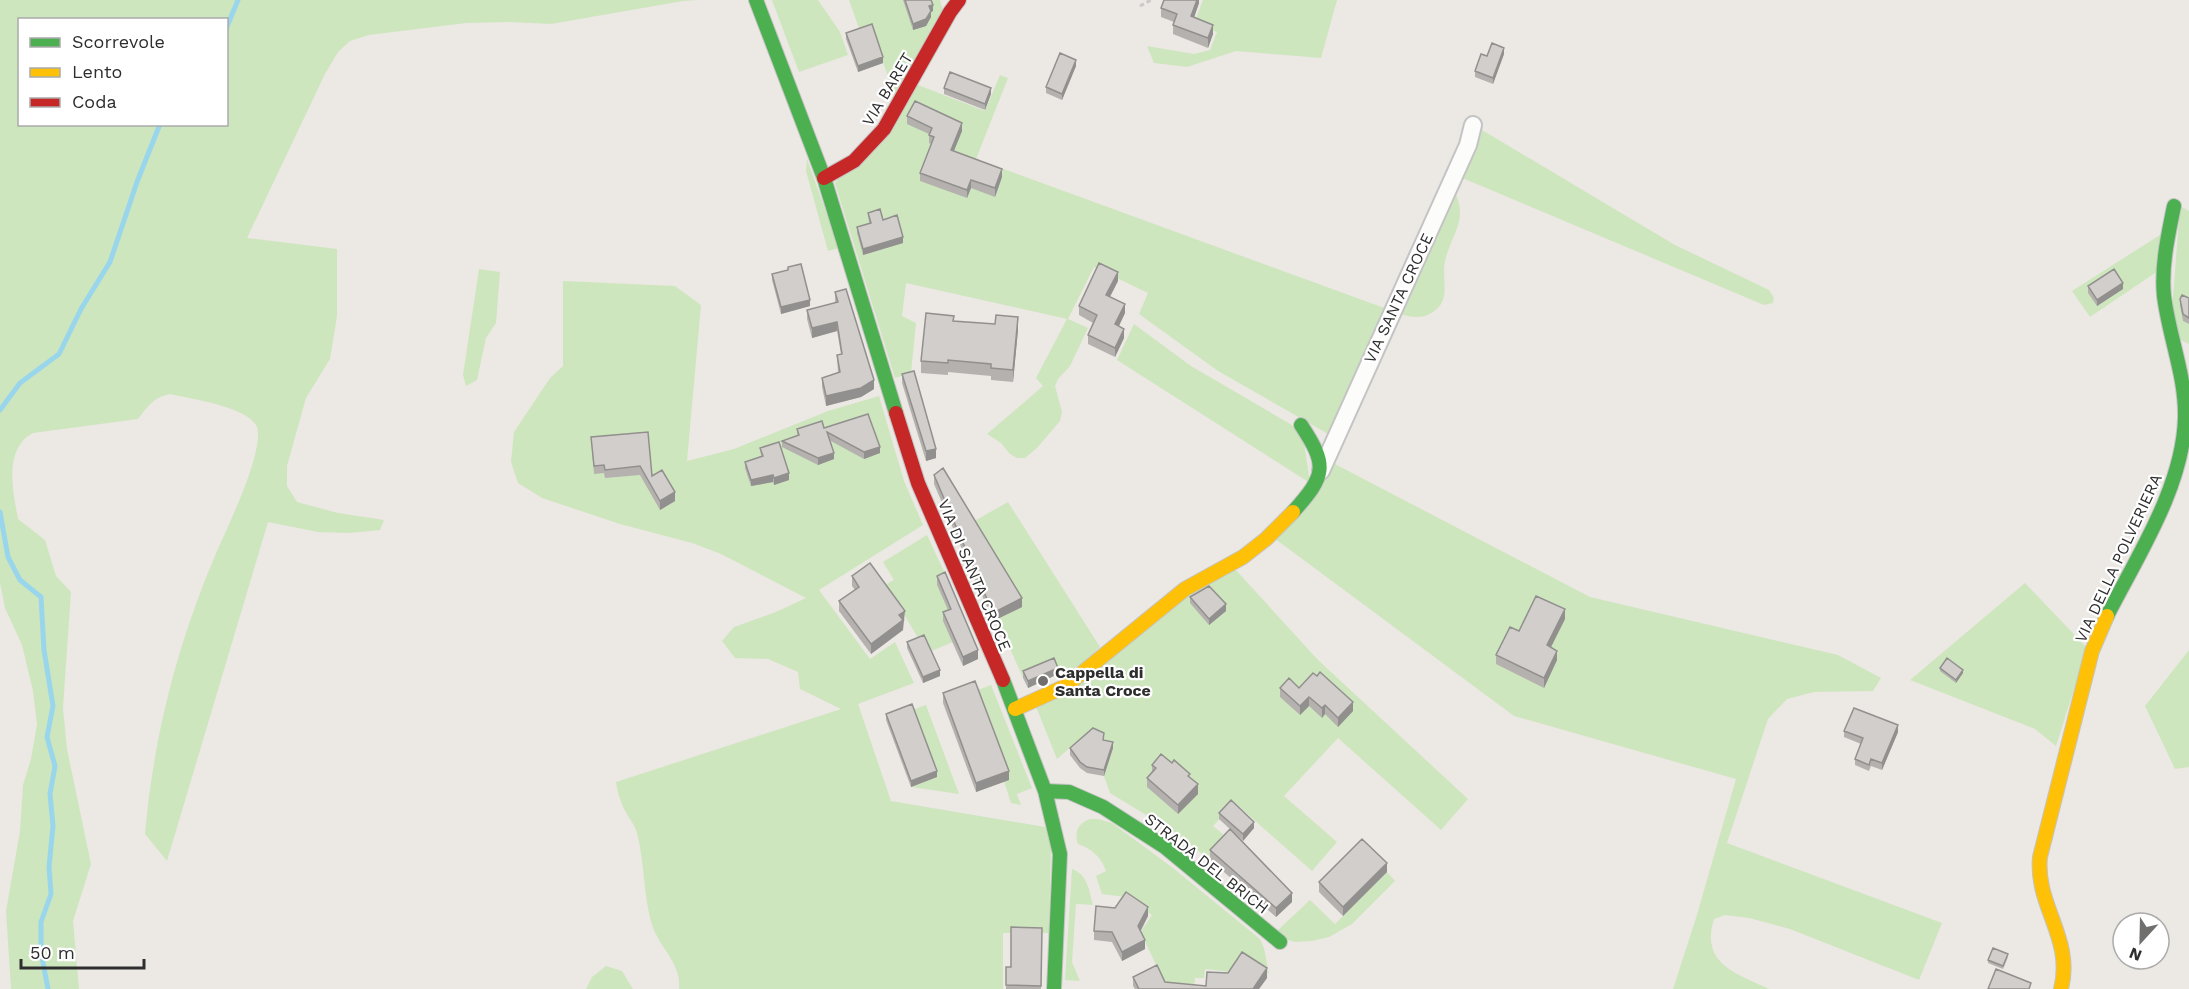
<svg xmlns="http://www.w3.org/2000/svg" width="2189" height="989" font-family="'Work Sans',sans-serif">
  <rect width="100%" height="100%" fill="#ece8e4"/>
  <path fill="#cee6be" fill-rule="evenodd" d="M0,0H698L683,1L551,24L509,22L466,23L369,35L350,41L338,52L325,74L247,238L337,249V316L330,359L306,398L287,466V486L297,502L338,513L384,520L380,530L349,533L318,532L268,522L167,861L145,834C154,729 182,627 226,531C235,511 264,447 257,427C249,407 191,399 170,394C154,397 148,406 138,419L33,433C3,449 13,492 18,519L45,540L56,576L71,592L63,708L67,749L91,864L73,921L79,989H11L6,911L20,831L23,785L31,759L37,724L33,691L22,645L5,608L0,583ZM20,20H226V124H20Z
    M772,0H818L840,32L848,55L799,72Z
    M849,0H940L943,11L895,96L872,31L861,34Z
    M1203,0H1337L1321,58L1236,51L1187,67L1154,63L1147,46L1194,54L1210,50L1217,32L1194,24Z
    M1000,75L1008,78L976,159L1387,309L1330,435L1218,371L1139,314L1148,293L1094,267L1068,319L1088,328L1070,366L1058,379L1055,386L1062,412L1060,421L1037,448L1025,458H1017L1010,454L1001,443L987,434L1043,386L1036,378L1067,319L906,283L902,316L916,323L911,373L895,378L835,183L918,85L985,111Z
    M1482,130L1675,245L1769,290L1774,298L1773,303L1764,305L1460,177Z
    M807,159L839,248L828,251L806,171Z
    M1454,190C1469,221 1452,232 1445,261C1441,279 1452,300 1433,312C1421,320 1410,317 1397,313Z
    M2180,206L2189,211V344L2177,338L2172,311Z
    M2163,233L2158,271L2090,317L2072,291Z
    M479,269L500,272L496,323L486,338L477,380L466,386L463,375Z
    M563,281L675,286L701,305L687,461L734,449L828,411L879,396L904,481L923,525L819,590L870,659L895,642L914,683L858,704L891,801L1045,827L1051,844L1049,933H1003V989H679C682,964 659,947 652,925C643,895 645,864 637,833C635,825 628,817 624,809C620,800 617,791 616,782L841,709L800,689L798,672L768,659L735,658L722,641L734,627L776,612L806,598L721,554L692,543L620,524L542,498L518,483L511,462L514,432L550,378L563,366Z
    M1134,324L1191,366L1292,425L1303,436L1310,483L1117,360Z
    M1331,462L1590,597L1838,655L1881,678L1873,691L1814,692L1787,699L1768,719L1727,843L1942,923L1919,980L1790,929L1749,918L1725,915L1714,919C1700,964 1736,973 1769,989H1673L1696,918L1736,779L1514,716L1274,538Z
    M1008,502L1100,647L1062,683L1054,665L1023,678L997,619L971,523Z
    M927,535L948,580L951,618L943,621L953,642L929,652L918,638L886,584L894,580L883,562Z
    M1234,568L1318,660L1468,799L1441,830L1338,738L1284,796L1337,842L1312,871L1235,803L1213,826L1229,839L1210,860L1174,832L1110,793L1104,776L1112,748L1103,746L1104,739L1088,732L1057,759L1035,704L1186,594Z
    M2025,583L2087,648L2056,746L2035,729L1910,680Z
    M2189,650V767L2175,769L2145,706Z
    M991,685L1032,788L1017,794L1021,805L1011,803L975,691Z
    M926,705L959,794L911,787L937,777L912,710Z
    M1090,819H1098L1112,823L1173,868L1260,939L1264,948L1269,974L1241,956L1230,972L1205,969L1204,978H1195L1194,989L1166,986L1142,935V930L1152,915L1126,897L1102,894L1096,876L1106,871C1101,857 1092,849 1078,844C1074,832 1078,823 1090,819Z
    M1072,869C1088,875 1089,890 1093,905L1076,904L1072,962L1080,981L1065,980Z
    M1387,872L1395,881L1352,924L1329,937L1312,941L1295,942L1288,940L1277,931L1310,900L1335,924Z
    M606,966L622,971L633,989H586L592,977Z"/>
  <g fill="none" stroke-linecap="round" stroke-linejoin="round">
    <path stroke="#99d6ec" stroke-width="5" d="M226,29L238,0
      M0,410L20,383L59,354L81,309L110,262L137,182L160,124
      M0,512L8,557L20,580L41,597L44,650L53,706L47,737L55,766L50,794L53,826L49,867L51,894L41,922V952L48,989"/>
    <g stroke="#c5c4c5" stroke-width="20">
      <path id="street" d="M1321,471L1468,145L1473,125"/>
    </g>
    <g stroke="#c5c4c5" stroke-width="16">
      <path id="fast" d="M756,0L824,178L896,413
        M1293,512C1326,475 1328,466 1301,425
        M2107,616C2138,555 2183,487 2185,418C2186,376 2169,337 2164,296C2161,266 2168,236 2174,206
        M1003,680L1045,791L1060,854L1054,989
        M1045,791L1069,792L1103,807L1165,847L1280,942"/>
    </g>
    <g stroke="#c5c4c5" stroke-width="16">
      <path id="slow" d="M1015,709L1066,686L1185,589L1243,557L1266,539L1293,512
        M2061,989C2074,938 2035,906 2040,857L2092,651L2107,616"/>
    </g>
    <g stroke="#c5c4c5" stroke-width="16">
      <path id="jam" d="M824,178L854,161L884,129L950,12L959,0
        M896,413L918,483L1003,680"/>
    </g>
    <path stroke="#c9c9c8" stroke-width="3" stroke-dasharray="4.5 3" stroke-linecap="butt" d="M1140,6L1151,0"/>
    <use href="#street" stroke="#fcfcfb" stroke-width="16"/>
    <use href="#fast" stroke="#4caf50" stroke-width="14"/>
    <use href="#slow" stroke="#ffc107" stroke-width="14"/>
    <use href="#jam" stroke="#c62828" stroke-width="14"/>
  </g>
  <path fill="#b4b1af" d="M903,0H931L933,11L931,12V17L926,26L913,30Z
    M1199,0V3L1194,18L1213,34L1208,48L1173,34V25L1174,22L1161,17V8Z
    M846,33L883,63L858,72L846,39Z
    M1504,54L1493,84L1475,77V71L1487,56Z
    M1076,66L1062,100L1046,93V87Z
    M944,88L991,94L985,110L944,94Z
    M907,116L962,131L954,151L1002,177L995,197L971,188L967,198L920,181V173L931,144L929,143V134L907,124Z
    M868,213L883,220L903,243L863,255L857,233V227L869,223Z
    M788,267L810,306L781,314L772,280V274L788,270Z
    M1118,281L1110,297L1125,313L1119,326L1124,338L1115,357L1088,344V335L1093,323L1079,315V306Z
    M2088,286L2123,289L2097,306L2088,293Z
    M835,292L874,389L861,397L826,406L822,387V378L838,373L837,355L841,354L837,331L812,338L807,319V310L835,303Z
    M2189,298V324L2183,321L2180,305V299Z
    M954,321L1018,330L1013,382L991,380V376L948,372V375L921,373V361Z
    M902,374L936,458L926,461L902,383Z
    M824,428L880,453L864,459L829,440L834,459L818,465L782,447V441L797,436V429Z
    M648,432L652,476L675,501L660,510L640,475L605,478L604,473L594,474L591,437Z
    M760,448L789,480L774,485L773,482L751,486L745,468V462L761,456Z
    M934,475L1022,607L993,621L934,484Z
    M852,576L905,620L903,621V630L871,654L839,611V601L855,590L852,586Z
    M937,576L978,659L963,666L943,621V612L948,610L937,585Z
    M1190,597L1226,611L1209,625L1190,603Z
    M1565,619L1551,647L1557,660L1544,688L1496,664V655L1519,631Z
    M907,642L940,676L923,683L907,648Z
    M1940,668L1963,673L1956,683L1940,671Z
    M1023,671L1058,674L1028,688L1023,678Z
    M1280,688H1299L1353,711L1338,727L1325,714L1322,718L1309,706L1300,715L1280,697Z
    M943,693L1009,780L976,792L943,703Z
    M886,714L937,777L911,787L886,720Z
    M1844,731L1898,732L1882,770L1871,766L1869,771L1855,765V759L1861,744L1844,737Z
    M1104,740L1113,748L1104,776L1087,773L1080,768L1070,755V748Z
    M1172,763L1190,777L1198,794L1178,814L1147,787V778L1152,771V765Z
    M1219,813L1254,828L1243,841L1219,819Z
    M1210,850L1292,902L1276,917L1210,860Z
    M1387,872L1343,916L1319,892V882Z
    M1148,916L1141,931L1145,949L1122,961L1112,942L1094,940V931Z
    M1042,928L1041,989H1006V967H1011Z
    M2008,957L2003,969L1988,963V960Z
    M1133,977L1165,982L1206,986L1267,978L1259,989H1135L1133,986Z"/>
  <path fill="#92908e" d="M1197,0H1199V3L1191,26V16Z
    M933,5V11L931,12V17L926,26L913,30V24L929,6Z
    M1213,25V34L1208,48V38Z
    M1504,48V54L1493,84V78Z
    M883,57V63L858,72V66Z
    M1076,60V66L1062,100V94Z
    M991,88V94L985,110V104Z
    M962,123V131L951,158V150Z
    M1002,169V177L995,197V188Z
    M971,180V188L967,198V190Z
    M903,237V243L863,255V249Z
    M1118,272V281L1106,304V295Z
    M2123,283V289L2097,306V300Z
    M810,300V306L781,314V307Z
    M1125,304V313L1115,334V324Z
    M1018,317V330L1013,382V370Z
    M837,322V331L812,338V328Z
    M1124,329V338L1115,357V348Z
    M874,380V389L861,397L826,406V396Z
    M880,447V453L864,459V452Z
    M936,449V458L926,461V451Z
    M834,453V459L818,465V458Z
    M789,473V480L774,485V478Z
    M773,475V482L751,486V480Z
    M675,492V501L660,510V501Z
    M1022,598V607L993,621V613Z
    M1226,604V611L1209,625V619Z
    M1565,609V619L1547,655V645Z
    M905,611L903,630L871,654V644L899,615Z
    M978,650V659L963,666V657Z
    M1557,651V660L1544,688V678Z
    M1058,668V674L1028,688V681Z
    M940,670V676L923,683V677Z
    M1963,670V673L1956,683V680Z
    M1309,697V706L1300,715V706Z
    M1353,702V711L1338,727V718Z
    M1325,705V714L1322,718V708Z
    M1898,725V732L1882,770V763Z
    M1113,742V748L1104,776V770Z
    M937,771V777L911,787V781Z
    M1009,771V780L976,792V783Z
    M1198,784V794L1178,814V805Z
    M1254,822V828L1243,841V834Z
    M1387,863V872L1343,916V907Z
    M1292,893V902L1276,917V908Z
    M1148,907V916L1138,935V926Z
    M1145,940V949L1122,961V952Z
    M1267,968V978L1259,989H1253Z"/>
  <path fill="#d1cecb" stroke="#92908e" stroke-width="1.5" d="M905,0H931L933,5L929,6L931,11L926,19L913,24Z
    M1164,0H1197L1191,16L1213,25L1208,38L1173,25L1177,14L1161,8Z
    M872,24L883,57L858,66L846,33Z
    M1492,43L1504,48L1493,78L1475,71L1481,54L1487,56Z
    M1060,53L1076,60L1062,94L1046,87Z
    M950,72L991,88L985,104L944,88Z
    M915,101L962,123L951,150L1002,169L995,188L971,180L967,190L920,173L934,137L929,135L932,128L907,116Z
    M880,209L883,220L897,215L903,237L863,249L857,227L871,223L868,213Z
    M1099,263L1118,272L1106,295L1125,304L1115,324L1124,329L1115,348L1088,335L1097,315L1079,306Z
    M801,264L810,300L781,307L772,274L788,270V267Z
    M2114,269L2123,283L2097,300L2088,286Z
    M846,289L874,380L861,388L826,396L822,378L840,372L837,355L842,354L837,322L812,328L807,310L838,302L835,292Z
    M2182,295L2189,298V318L2183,314L2180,299Z
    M926,313L954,316L953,321L995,324L996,315L1018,317L1013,370L991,368V364L948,360V363L921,361Z
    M914,371L936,449L926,451L902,374Z
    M868,414L880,447L864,452L827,432L834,453L818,458L782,441L799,435L797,429L822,421L824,428Z
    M648,432L652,476L662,470L675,492L660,501L640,466L605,470L604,465L594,466L591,437Z
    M779,442L789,473L774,478L773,475L751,480L745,462L763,456L760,448Z
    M943,468L1022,598L993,613L934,475Z
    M870,563L905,611L899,615L903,620L871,644L839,601L859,587L852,576Z
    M945,572L978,650L963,657L943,612L951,609L937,576Z
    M1209,586L1226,604L1209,619L1190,597Z
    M1536,596L1565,609L1547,645L1557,651L1544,678L1496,655L1510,627L1519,631Z
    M924,635L940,670L923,677L907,642Z
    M1054,658L1058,668L1028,681L1023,671Z
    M1947,658L1963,670L1956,680L1940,668Z
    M1320,672L1353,702L1338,718L1325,705L1322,708L1309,697L1300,706L1280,688L1289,678L1299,688L1313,673L1317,676Z
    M975,681L1009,771L976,783L943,693Z
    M912,704L937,771L911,781L886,714Z
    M1854,708L1898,725L1882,763L1871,759L1869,765L1855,759L1863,738L1844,731Z
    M1093,728L1104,733L1103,740L1113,742L1104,770L1087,767L1080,762L1070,748Z
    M1161,754L1172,763L1174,760L1190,774L1188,776L1198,784L1178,805L1147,778L1156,768L1152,765Z
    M1231,800L1254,822L1243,834L1219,813Z
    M1230,829L1292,893L1276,908L1210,850Z
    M1362,839L1387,863L1343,907L1319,882Z
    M1126,892L1148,907L1138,926L1145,940L1122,952L1112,932L1094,931L1096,906L1115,908Z
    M1011,927L1042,928L1041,986L1006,985V967H1011Z
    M1993,948L2008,954L2003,966L1988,960Z
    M1242,952L1267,968L1253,989H1139L1133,977L1157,965L1165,982L1206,986L1207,972L1228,973Z
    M1996,969L2031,983L2029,989H1988Z"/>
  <circle fill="#706f6e" stroke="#fff" stroke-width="2" cx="1043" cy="681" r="6"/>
  <g text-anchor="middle" stroke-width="4.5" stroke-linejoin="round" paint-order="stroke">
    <g font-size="16" fill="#2e2e2e" stroke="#fff">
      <text transform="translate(887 89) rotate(-59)" y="6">VIA BARET</text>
      <text transform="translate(1398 298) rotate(-65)" y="6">VIA SANTA CROCE</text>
      <text transform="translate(2118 558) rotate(-65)" y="6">VIA DELLA POLVERIERA</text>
      <text transform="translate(975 575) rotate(67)" y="6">VIA DI SANTA CROCE</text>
      <text transform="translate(1207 863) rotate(38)" y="6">STRADA DEL BRICH</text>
    </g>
    <g font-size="16" font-weight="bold" fill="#2e2e2e" stroke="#fff" text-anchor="start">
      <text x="1055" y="678">Cappella di<tspan x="1055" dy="18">Santa Croce</tspan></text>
    </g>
  </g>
  <rect x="18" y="18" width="210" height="108" fill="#ffffff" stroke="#ababab" stroke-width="1.5"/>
  <rect x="30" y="38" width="30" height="9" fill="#4caf50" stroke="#ababab" stroke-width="1.5"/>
  <text x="72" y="48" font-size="18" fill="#2e2e2e">Scorrevole</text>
  <rect x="30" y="68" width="30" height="9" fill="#ffc107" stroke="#ababab" stroke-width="1.5"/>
  <text x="72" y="78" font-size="18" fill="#2e2e2e">Lento</text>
  <rect x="30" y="98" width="30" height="9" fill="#c62828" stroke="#ababab" stroke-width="1.5"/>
  <text x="72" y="108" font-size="18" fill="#2e2e2e">Coda</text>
  <g transform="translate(2141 941) rotate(202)"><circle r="28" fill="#ffffff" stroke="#ababab" stroke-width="1.5"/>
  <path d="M0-4.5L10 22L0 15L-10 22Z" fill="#706f6e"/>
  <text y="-9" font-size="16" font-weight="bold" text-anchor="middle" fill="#2e2e2e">N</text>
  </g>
  <path d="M21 959v9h123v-9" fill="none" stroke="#2e2e2e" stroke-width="3"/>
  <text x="30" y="959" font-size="18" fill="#2e2e2e" stroke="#ffffff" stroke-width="4.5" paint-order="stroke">50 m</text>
</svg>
